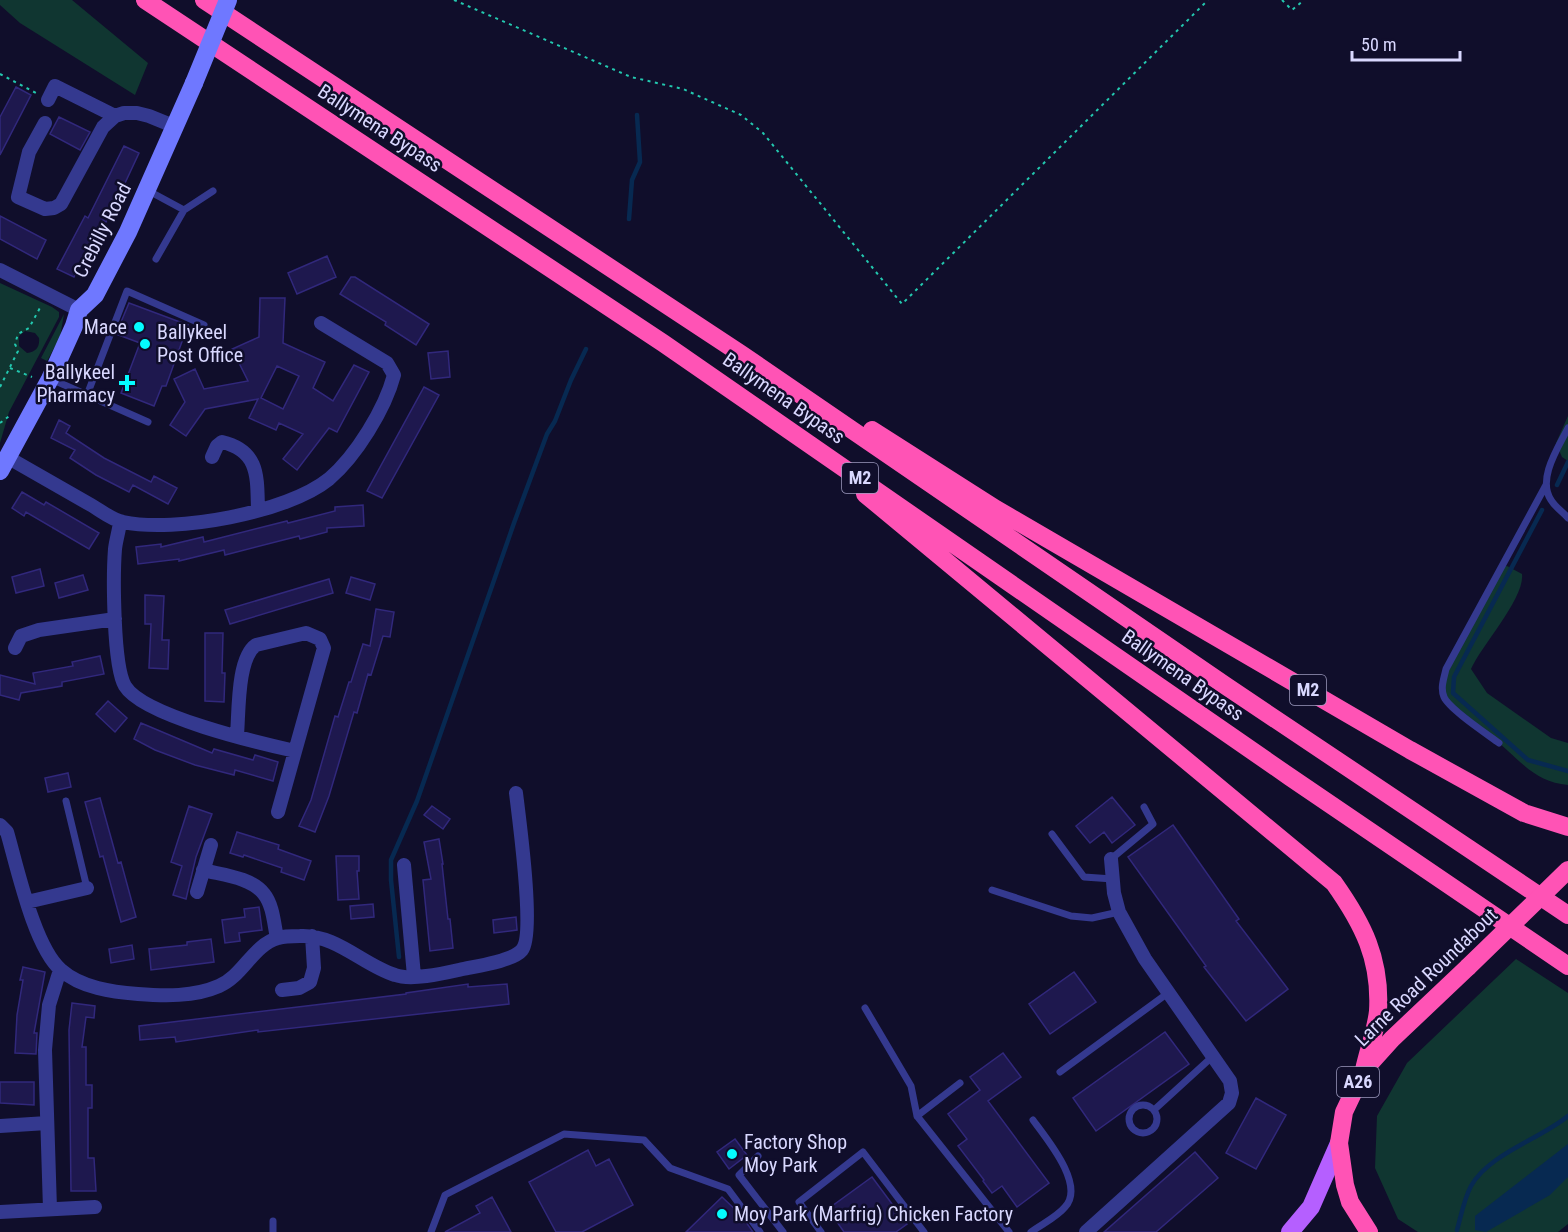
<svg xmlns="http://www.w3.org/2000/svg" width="1568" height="1232" font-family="'Roboto Condensed',sans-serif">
  <rect width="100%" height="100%" fill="#100e2b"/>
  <path fill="#103631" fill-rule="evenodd" d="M0,0H72L148,63L135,95L20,23L0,5Z
    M0,283L52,307L59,312V317L9,412L0,443ZM25,331L35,333L39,338C40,347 36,352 27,353L19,346V336Z
    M64,314L60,337L47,361L41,358Z
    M1568,416V461L1562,457L1556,443Z
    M1507,566L1522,574C1525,598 1481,646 1471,669L1487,693L1551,738L1568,743V785C1536,782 1521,762 1498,742C1481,727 1462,712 1444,697L1446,669L1500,568Z
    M1516,959L1568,993V1224L1558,1232H1418L1398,1219L1375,1168L1377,1116L1407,1063Z"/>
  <path fill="#072951" d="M1568,1144V1177L1550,1195L1486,1232L1475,1230V1216Z"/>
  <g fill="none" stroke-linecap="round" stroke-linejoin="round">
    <path stroke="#072951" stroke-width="4.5" d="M629,219L632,180L640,162L637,115
      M1557,485L1568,462
      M1542,510L1454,677L1453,693L1528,760L1568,771
      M399,957L391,880V860L417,801L514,523L547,434L555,421L571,380L586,349
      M1457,1230C1461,1216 1464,1199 1471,1186C1489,1154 1540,1139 1568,1116"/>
  </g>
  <path fill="#1e184e" stroke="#31287c" stroke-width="1.5" fill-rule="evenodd" d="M16,87L31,95L0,155V117Z
    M59,117L90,132L80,150L50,134Z
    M124,146L139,153L112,211L106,222L103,220L74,277L57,269L85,216L88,218Z
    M0,216L46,240L37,259L0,239Z
    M327,256L336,277L297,294L288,273Z
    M351,277H355L429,324L416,345L385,325L386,322L340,294Z
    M260,298H285L283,343L325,362L313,388L333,401L354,365L369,372L337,432L329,428L297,470L283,459L303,434L279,423L276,430L249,418L258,399L205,409L186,436L170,425L185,402L174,379L195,369L204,389L248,381L232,349L259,337ZM277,366L299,376L283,409L261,398Z
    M129,303L188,325L166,386H162L154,406L121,393L140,343L116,334Z
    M448,351L450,377L431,379L428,353Z
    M424,387L439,395L382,498L367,491Z
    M59,420L70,426L66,433L104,458L151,482L154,476L177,488L168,504L133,485L129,492L96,475L70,458L75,450L51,438Z
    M22,492L44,505L46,502L99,533L89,549L26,512L24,516L12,508Z
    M363,505L364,526L327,528V532L300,539L299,536L225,555L224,550L179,561V559L138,564L136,547L161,544V547L203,537L204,542L287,521L288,523L335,511V507Z
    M40,569L44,586L16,593L12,577Z
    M83,575L88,590L59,598L55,583Z
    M351,577L375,584L370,600L346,593Z
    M329,579L333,593L230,624L225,610Z
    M145,595L164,596L162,640H169L168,669L149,668L151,624H145Z
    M376,609L394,612L390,637L383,636L371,675L368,674L357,713L354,712L329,796L315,832L299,826L311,800L335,716L338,717L349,682H351L363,644L370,646Z
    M205,633H223L222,673H225L224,702L205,701Z
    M100,656L104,674L62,682V686L21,693L19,700L0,695V675L35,684L33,673L73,666L72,662Z
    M108,701L127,718L115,732L96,714Z
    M141,723L212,753L214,749L253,760L255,755L278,762L273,781L235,770L234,775L195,765L155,750L134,739Z
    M68,773L71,787L48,792L45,778Z
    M1112,797L1135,825L1112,843L1104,832L1090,843L1076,826Z
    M100,798L118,863L121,862L136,917L121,922L103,856L100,857L85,802Z
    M189,806L212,814L196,857L186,899L173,895L182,866L171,862Z
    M432,806L450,819L443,829L424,815Z
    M1173,825L1239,919L1236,921L1288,989L1246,1021L1204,967L1206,966L1128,857Z
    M237,832L279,845L278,849L311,861L304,880L281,872L282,868L244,855L243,857L230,853Z
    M439,839L443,864H442L448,919H450L453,948L430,951L423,880L431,879L424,842Z
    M336,856H359V871H357L359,899L338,900Z
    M373,904L374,917L351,919L350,906Z
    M259,907L262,930L239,933L240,941L225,943L222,920L245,917L244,909Z
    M516,917L517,930L494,933L493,920Z
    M211,939L214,962L151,970L149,949L187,945V942Z
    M132,945L134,959L111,963L109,949Z
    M23,967L45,972L34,1033H37L36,1054L15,1053L17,1015L23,980H20Z
    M1074,972L1096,1002L1050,1034L1029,1004Z
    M468,984V987L507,984L509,1004L258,1032V1030L176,1042L175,1037L140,1040L139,1026L406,994V993Z
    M72,1003L95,1006L94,1018L86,1017L82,1047H86V1085H92V1108H88V1158H94L96,1191H71L69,1030Z
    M1165,1032L1189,1064L1096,1131L1073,1098Z
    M1003,1053L1021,1077L988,1101L1049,1183L1017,1207L1002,1186L992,1193L983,1181L984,1180L958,1146L967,1139L948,1114L980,1090L970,1077Z
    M0,1082H34V1105L0,1103Z
    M1256,1098L1286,1115L1256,1169L1226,1153Z
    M735,1139L747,1155L729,1169L717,1152Z
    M588,1150L596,1166L609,1159L633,1205L582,1232H556L529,1182Z
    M1195,1152L1218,1178L1156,1232H1104Z
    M872,1177L907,1224L896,1232H844L828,1209Z
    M492,1197L511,1232H445L480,1213L476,1206Z
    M722,1197L741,1215L753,1232H686Z"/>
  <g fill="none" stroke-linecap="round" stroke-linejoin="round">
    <path stroke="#23c8af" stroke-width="2" stroke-dasharray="3 4.5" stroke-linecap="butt" d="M454,0L631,77L683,89L741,115L763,133L902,304L1208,0
      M1282,0L1292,10L1304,0
      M0,74L36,93
      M10,368L32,377
      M0,387L18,351L15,344L18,334L29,328L41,306
      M0,423L12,414"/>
    <path stroke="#34398f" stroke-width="7" d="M147,190L184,210
      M156,259L184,210L213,191
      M51,379L148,422
      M87,395L127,291L204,325L196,335
      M1568,428C1558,448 1537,479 1551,500C1555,507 1563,512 1568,518
      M1499,743C1487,734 1449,709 1444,697C1440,688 1444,678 1446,669L1546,485
      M66,801L87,888
      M1052,834L1084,877L1113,879
      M1111,859L1153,824L1144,807
      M992,890L1071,916L1092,918L1119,912
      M865,1008L911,1086L917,1116
      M1060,1072L1168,993
      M960,1083L917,1116L1009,1232
      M1129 1119a14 14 0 1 1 28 0a14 14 0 1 1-28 0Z
      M1154,1110L1212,1057
      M758,1156L739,1175L783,1232
      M273,1232V1221
      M431,1232L445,1195L564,1134L644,1140L670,1168L728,1189L760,1232
      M821,1232L799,1202L863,1152L924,1232
      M1031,1232C1042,1224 1057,1217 1065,1207C1086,1185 1046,1138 1033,1120"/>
    <path stroke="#34398f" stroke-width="14" d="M48,100L55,86L115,116
      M45,123L29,152L18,197L45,209L54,208L61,204L103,127L115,116L124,113H137L149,116L176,127
      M0,270L79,310
      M7,457C35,473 63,489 91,505C100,510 112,520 123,522C175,533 287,513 329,479C356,456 385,409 394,375L387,363L321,323
      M212,457L217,446L222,442C260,451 257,478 258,510
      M120,522C119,531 116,540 115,549C113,575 113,666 125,686C143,716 259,743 295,751
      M15,648L21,636L39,630L115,619
      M237,735C239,712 237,658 256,645L306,633L320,639L324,648L278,812
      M0,825L7,832C17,866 34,947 61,970C81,988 113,992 138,994C164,996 194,997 219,986C243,976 253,945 278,938C284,936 293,936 300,936C336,934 363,965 395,975C412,981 445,973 463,969C477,966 513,961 522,950C535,935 519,818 516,793
      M404,865L414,976
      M203,870C222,875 251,877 264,894C273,905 274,924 277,938
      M197,892L211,845
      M27,902L87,888
      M282,990L299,988L310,982L314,968L312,936
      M0,1126L47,1123
      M50,1209L45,1050L49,1005L60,970
      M0,1212L95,1207
      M1086,1232L1229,1103L1232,1093L1230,1081L1145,959L1119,912L1114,893L1111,859"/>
    <path stroke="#6f78ff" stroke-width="18" d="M0,471L50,379L74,326L79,310L95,295L128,232L194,83"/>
    <path stroke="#b55fff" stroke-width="18" d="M1290,1232L1311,1207L1339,1143"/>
    <path stroke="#ff53b5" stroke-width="18" d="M145,0L663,343L1290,777L1568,966
      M204,0L741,354L1226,686L1568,915
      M872,430L996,509L1410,750L1524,813L1568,827
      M865,494L1334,883C1363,924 1381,959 1378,1011C1376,1030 1368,1051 1364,1070
      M1369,1232L1350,1202L1345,1185L1339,1143L1344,1112L1364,1070L1392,1039L1468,967"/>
    <path stroke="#6f78ff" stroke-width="18" d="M194,83L228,0"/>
    <path stroke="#ff53b5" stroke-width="18" d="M1468,967L1568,870"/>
  </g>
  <g fill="#04fcff" stroke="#100e2b" stroke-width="2">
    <circle cx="139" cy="327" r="6"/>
    <circle cx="145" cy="344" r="6"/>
    <path d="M124 374h6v6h6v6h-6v6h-6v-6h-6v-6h6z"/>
    <circle cx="732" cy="1154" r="6"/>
    <circle cx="722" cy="1214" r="6"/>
  </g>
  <g text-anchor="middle" stroke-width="5" stroke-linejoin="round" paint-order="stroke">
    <g fill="#100e2b" stroke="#9d9bbf" stroke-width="1.5">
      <rect x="842" y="463" width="36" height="30" rx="4.5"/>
      <rect x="1290" y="675" width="36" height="30" rx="4.5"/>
      <rect x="1337" y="1067" width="42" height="30" rx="4.5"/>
    </g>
    <g font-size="18" font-weight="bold" fill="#d9d8ff">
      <text x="860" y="484">M2</text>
      <text x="1308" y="696">M2</text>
      <text x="1358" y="1088">A26</text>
    </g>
    <g font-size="20" fill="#d9d8ff" stroke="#100e2b">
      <text transform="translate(380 128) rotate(33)" y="7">Ballymena Bypass</text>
      <text transform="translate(102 230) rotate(-63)" y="7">Crebilly Road</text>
      <text transform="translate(784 398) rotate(35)" y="7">Ballymena Bypass</text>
      <text transform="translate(1183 675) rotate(35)" y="7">Ballymena Bypass</text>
      <text transform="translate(1426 977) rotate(-44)" y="7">Larne Road Roundabout</text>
    </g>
    <g font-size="20" fill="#d9d8ff" stroke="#100e2b" text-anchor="start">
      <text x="127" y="334" text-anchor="end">Mace</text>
      <text x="157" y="339">Ballykeel<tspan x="157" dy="23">Post Office</tspan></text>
      <text x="115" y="379" text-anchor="end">Ballykeel<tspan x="115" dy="23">Pharmacy</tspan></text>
      <text x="744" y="1149">Factory Shop<tspan x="744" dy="23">Moy Park</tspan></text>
      <text x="734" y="1221">Moy Park (Marfrig) Chicken Factory</text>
    </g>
  </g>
  <path d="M1352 51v9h108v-9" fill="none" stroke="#d9d8ff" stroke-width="3"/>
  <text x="1361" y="51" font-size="18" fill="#d9d8ff" stroke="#100e2b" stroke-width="4.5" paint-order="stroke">50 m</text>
</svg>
